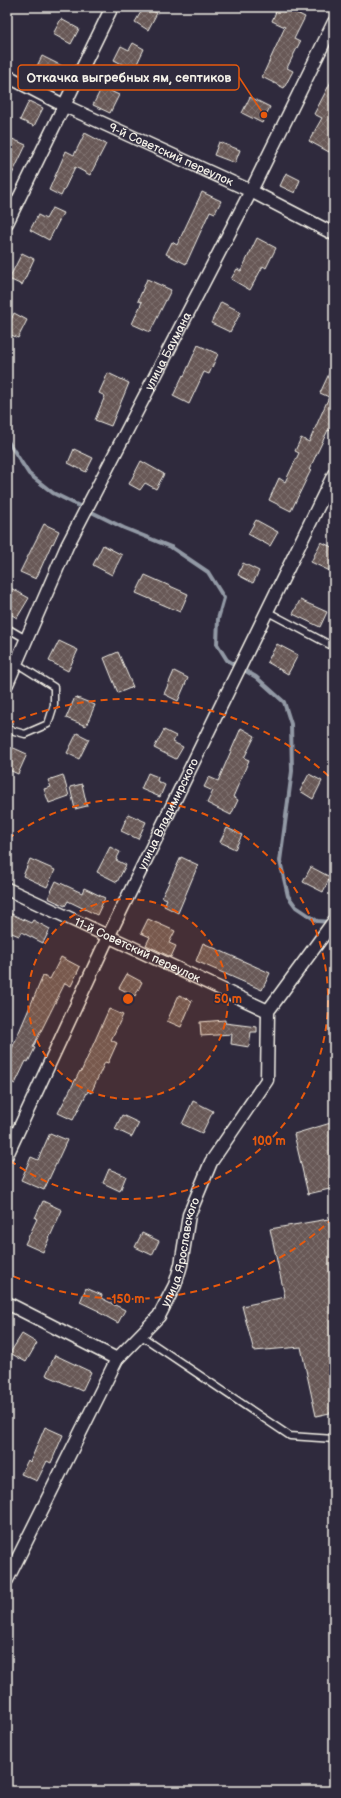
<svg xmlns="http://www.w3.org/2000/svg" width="341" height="1798" font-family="'Balsamiq Sans',sans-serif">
  <defs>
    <pattern id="building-cross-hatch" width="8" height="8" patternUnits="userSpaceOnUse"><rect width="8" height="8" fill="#675856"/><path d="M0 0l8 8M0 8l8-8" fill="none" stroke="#7d706e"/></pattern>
  </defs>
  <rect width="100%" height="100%" fill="#2f2a3d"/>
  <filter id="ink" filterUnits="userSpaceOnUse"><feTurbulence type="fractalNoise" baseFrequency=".025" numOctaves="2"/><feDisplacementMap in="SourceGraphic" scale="8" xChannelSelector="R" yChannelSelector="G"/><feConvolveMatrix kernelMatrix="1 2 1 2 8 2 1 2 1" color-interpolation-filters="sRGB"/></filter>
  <g filter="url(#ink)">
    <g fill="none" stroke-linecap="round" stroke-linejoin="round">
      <path stroke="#9299a5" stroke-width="4" d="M7,440L29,474L53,493L124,528L171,547L208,572L224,598L218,619L217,644L227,660L256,677L284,702L291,724L292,771L280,861L288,896L296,907L317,921L332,922"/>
    </g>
    <path fill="url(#building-cross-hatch)" stroke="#f4f1e8" d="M144,7L157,13L148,30L135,22Z
      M278,7H284L305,17L294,39L300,42L287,68L293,71L284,88L262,77L285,27L272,21Z
      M61,19L79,29L71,44L53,34Z
      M133,43L144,49L134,70L114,60L121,46L129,50Z
      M42,56L62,66L53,84L33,74Z
      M334,76V143L329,152L309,141L322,118L314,114Z
      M102,87L119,95L110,113L93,105Z
      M250,97L270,107L262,123L242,113Z
      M29,101L43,108L34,126L20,120Z
      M85,133L106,144L90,175L75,167L61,196L49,190L66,151L74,155Z
      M10,138L26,145L7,185V144Z
      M219,142L240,150L235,163L214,155Z
      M286,173L300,180L295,193L280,186Z
      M202,192L221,201L215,213L210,211L186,264L166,254L172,242L177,245Z
      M52,208L63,213L49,240L30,230L38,215L46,219Z
      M257,238L276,248L266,268L263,266L250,290L231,279L237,269L241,271Z
      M22,253L34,259L22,285L9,279Z
      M147,279L171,290L150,332L132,324L142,302L138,301Z
      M221,302L241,312L230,332L211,323Z
      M14,313L27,320L18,338L7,333V318L11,320Z
      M198,345L218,354L209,374L204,372L189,404L173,396L183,375L184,376Z
      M334,363V425L331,431L328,430L309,470H311L306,480L291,511L269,500L279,478L285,482L299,453L295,451L301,438L309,442L329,397L320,393Z
      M108,373L129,383L111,426L95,420L105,396L99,393Z
      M74,449L93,458L86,472L68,463Z
      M141,461L164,474L156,489L145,483L140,490L129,484Z
      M256,520L278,532L270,546L248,534Z
      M44,524L59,531L53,544L52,543L36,579L20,572Z
      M321,542L334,548V564L330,571L311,562Z
      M103,545L122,555L112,575L93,565Z
      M243,563L259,571L253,583L238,575Z
      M145,575L188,594L180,612L136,593Z
      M7,586L29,598L17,618L7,612Z
      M300,600L327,612L320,627L293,614Z
      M59,641L78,650L68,671L49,661Z
      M277,644L298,655L288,674L267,662Z
      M118,652L133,687L118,693L104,658Z
      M174,671L188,678L178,701L164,694Z
      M75,697L95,705L86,726L66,718Z
      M241,728L255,736L244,758L249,760L233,797L238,800L231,815L207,803L213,791L204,787L209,777L218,781Z
      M164,730L176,736L173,742L183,747L176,759L154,748Z
      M77,733L89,739L79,759L67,753Z
      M7,745L27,754L18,774L7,769Z
      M148,773L158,777L157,781L165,785L160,797L141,789Z
      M309,774L322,781L313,799L300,791Z
      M63,775L69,796L49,803L44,789L51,787L48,780Z
      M82,784L87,806L75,809L70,787Z
      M128,814L146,822L138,839L121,831Z
      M227,828L242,835L235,849L220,842Z
      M110,847L120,852L116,860L126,865L117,882L97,872Z
      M181,857L198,865L178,913L164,906L167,899L162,897Z
      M30,859L55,870L47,887L23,876Z
      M311,867L330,877L323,892L303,882Z
      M56,881L82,893L84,888L105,898L97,915L68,901L65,906L48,898Z
      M7,912L31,923L33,920L50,929L43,943L21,932L19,936L7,931Z
      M148,919L175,931L169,943L176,946L171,957L146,945L150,937L141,933Z
      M203,943L270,973L262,990L196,961Z
      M61,957L80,967L71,986L65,983L33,1047L35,1048L28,1062L26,1061L15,1084L7,1080V1060L43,976L50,979Z
      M127,974L142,982L135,996L119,988Z
      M179,995L192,1001L181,1027L167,1021Z
      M109,1009L123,1015L111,1040L117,1043L108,1063L105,1062L91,1093L88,1091L73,1120L58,1113L80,1071L81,1072Z
      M225,1020V1023L257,1027V1032H251L249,1047L231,1044L232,1034L201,1036L200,1022Z
      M193,1101L213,1111L202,1133L182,1124Z
      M122,1115L139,1123L132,1137L115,1129Z
      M334,1122V1188L308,1194L294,1134Z
      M50,1133L67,1140L44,1190L21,1180L31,1157L38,1160Z
      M109,1169L126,1176L120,1191L103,1183Z
      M43,1201L62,1210L43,1252L25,1244L37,1219L35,1218Z
      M334,1218V1412L316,1416L301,1347L254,1351L242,1306L285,1297L270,1229Z
      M142,1233L159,1241L152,1255L135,1247Z
      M86,1288L102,1295L101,1298L125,1310L118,1323L98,1312L99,1311L80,1302Z
      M22,1334L37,1343L26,1362L10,1353Z
      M55,1355L91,1372L82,1391L46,1375Z
      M45,1427L63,1435L51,1463L47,1461L37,1481L21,1474L28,1460L30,1462Z"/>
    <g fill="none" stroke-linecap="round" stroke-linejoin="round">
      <g stroke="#f4f1e8" stroke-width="9">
        <path id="service" d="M268,612L334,647
          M7,628L26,639
          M7,729L25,734L48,724L54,705V687L16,663
          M140,1335L290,1436L334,1439"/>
      </g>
      <g stroke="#f4f1e8" stroke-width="15">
        <g id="minor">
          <path id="s1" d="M7,76L65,106L251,191L334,234"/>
          <path d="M7,223L112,7"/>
          <path id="s2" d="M7,684L67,546L251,191L334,22"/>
          <path id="s3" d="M7,889L268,1011"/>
          <path id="s4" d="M7,1155L108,937L334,474"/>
          <path d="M7,1303L117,1359"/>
          <path id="s5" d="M7,1580L117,1359L159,1316L175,1285L181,1265L189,1215L211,1162L267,1080L268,1011L334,921"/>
        </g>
      </g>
      <use href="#service" stroke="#2f2a3d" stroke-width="6"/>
      <use href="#minor" stroke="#2f2a3d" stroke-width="12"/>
    </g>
  </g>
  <circle cx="128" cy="999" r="100" fill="#e8590c" fill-opacity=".12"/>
  <g fill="none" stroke="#e8590c" stroke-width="2" stroke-dasharray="7 5">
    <circle cx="128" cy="999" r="100"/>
    <path d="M8 839A200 200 0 1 1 8 1159"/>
    <path d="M333 1218A300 300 0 0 1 8 1274M8 724A300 300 0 0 1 333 780"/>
  </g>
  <g text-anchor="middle" stroke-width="3" stroke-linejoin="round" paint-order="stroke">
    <g font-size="12" fill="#f4f1e8" stroke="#2f2a3d">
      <text dy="4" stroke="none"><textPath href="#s1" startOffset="182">9-й Советский переулок</textPath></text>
      <text dy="4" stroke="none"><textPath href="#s2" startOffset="370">улица Баумана</textPath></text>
      <text dy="4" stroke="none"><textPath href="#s4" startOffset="377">улица Владимирского</textPath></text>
      <text dy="4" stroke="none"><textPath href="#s3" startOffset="144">11-й Советский переулок</textPath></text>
      <text dy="4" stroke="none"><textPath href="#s5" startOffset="375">улица Ярославского</textPath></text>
    </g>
  </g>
  <circle cx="128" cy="999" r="6" fill="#e8590c" stroke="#2f2a3d" stroke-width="2"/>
  <g font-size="12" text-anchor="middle" font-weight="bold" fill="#e8590c" stroke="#2f2a3d" stroke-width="3" stroke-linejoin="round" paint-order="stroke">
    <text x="228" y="1003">50 m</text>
    <text x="269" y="1145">100 m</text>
    <text x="128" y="1303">150 m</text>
  </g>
  <path fill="none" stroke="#e8590c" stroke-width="1.5" d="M264 115L239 77"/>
  <circle fill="#e8590c" stroke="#2f2a3d" stroke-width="1.5" cx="264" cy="115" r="4"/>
  <rect fill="#2f2a3d" stroke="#e8590c" stroke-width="1.5" x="18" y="65" width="221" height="25" rx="4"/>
  <g font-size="13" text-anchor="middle" font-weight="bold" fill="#f4f1e8">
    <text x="129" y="82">Откачка выгребных ям, септиков</text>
  </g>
  <rect width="341" height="1798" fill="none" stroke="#2f2a3d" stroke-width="24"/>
  <rect x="12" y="12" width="317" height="1774" fill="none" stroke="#f4f1e8" stroke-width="1.5" filter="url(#ink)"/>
</svg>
